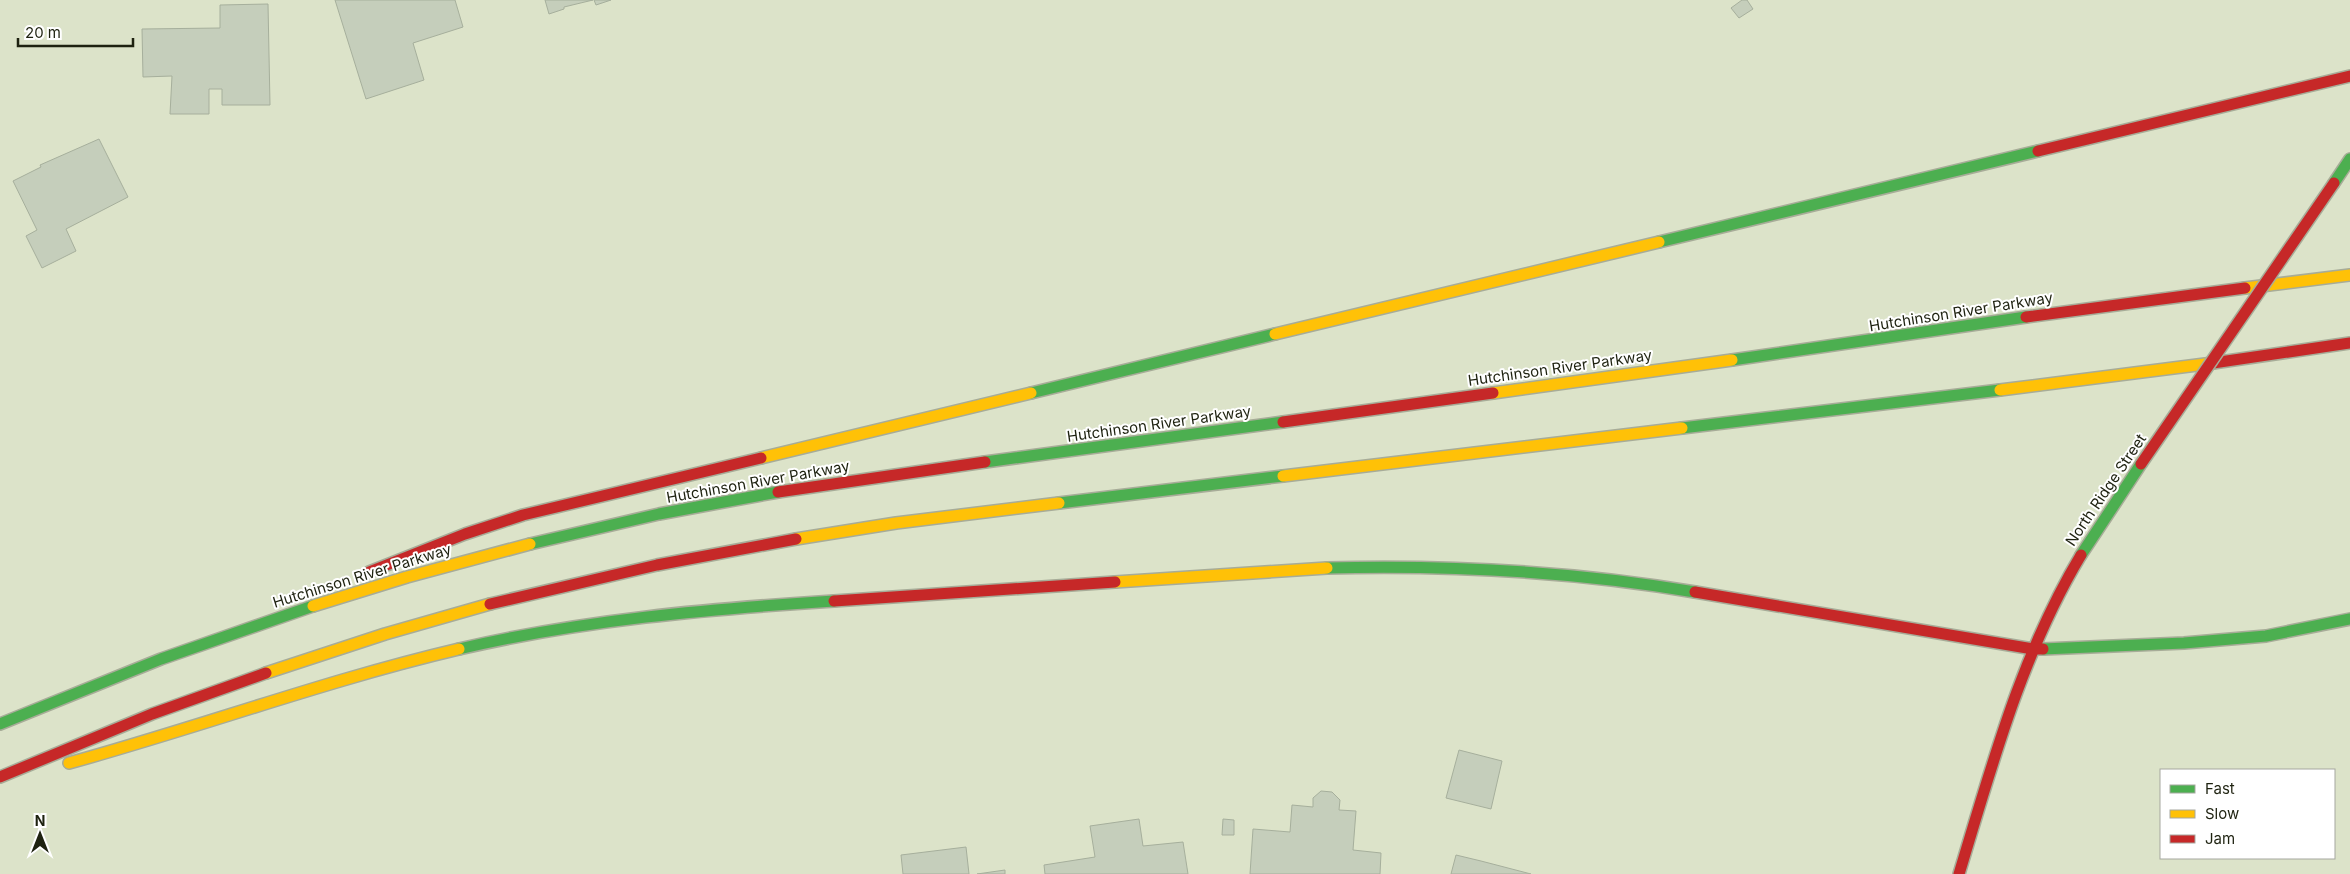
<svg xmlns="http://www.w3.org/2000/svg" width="2350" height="874" font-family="Inter,sans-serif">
  <rect width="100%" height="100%" fill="#dce3c9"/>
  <path fill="#c5cebb" stroke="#a6af9c" d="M335,0H455L463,27L413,43L424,80L366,99Z
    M545,0H593L564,7V9L549,14Z
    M594,0H611L596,5Z
    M1742,0H1747L1753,9L1739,18L1731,8Z
    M268,4L270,105H222V89H209V114H170L172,76L143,77L142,29L220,28V5Z
    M99,139L128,197L66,229L76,251L42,268L26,236L37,230L13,181L41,167L40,165Z
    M1459,750L1502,761L1491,809L1446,798Z
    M1321,791L1332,792L1340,800L1339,810L1356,811L1353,850L1381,853L1380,874H1250L1253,829L1290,832L1292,805L1313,807V798Z
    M1139,819L1143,846L1183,842L1188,874H1045L1044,865L1095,857L1090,826Z
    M1223,819L1234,820V835H1222Z
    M966,847L969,874H903L901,855Z
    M1456,855L1481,861L1531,874H1451Z
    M1005,870V874H977Z"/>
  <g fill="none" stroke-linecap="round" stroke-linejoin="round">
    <g stroke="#a7ac98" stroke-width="14">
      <path id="fast" d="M2334,183L2350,159
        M1659,242L2038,151
        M1732,360L2026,317
        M1031,393L1275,334
        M1682,428L2000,390
        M985,462L1283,422
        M1059,503L1283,476
        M530,544L659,514L778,492
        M2081,555L2141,464
        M1327,568C1451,565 1573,571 1695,592
        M459,649C582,620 708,609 834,601
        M2043,649L2184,643L2266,636L2350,619
        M0,724L161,659L313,606"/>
    </g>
    <g stroke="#a7ac98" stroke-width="14">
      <path id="slow" d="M2245,288L2350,275
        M1275,334L1659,242
        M2000,390L2213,363
        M1493,393L1732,360
        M761,458L1031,393
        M1283,476L1682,428
        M796,539L896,523L1059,503
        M1115,582L1327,568
        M313,606L407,577L530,544
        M266,673L385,634L490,604
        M69,763C200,727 327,680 459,649"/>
    </g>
    <g stroke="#a7ac98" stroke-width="14">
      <path id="jam" d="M2038,151L2350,76
        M2026,317L2245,288
        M2213,363L2350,343
        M1283,422L1493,393
        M778,492L985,462
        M369,572L465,534L523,515L761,458
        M1695,592L2033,649H2043
        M834,601L1115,582
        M490,604L657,565L796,539
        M0,777L152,714L266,673
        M1959,874C1992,765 2022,653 2081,555"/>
    </g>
    <use href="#fast" stroke="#4caf50" stroke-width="11"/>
    <use href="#slow" stroke="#ffc107" stroke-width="11"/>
    <use href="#jam" stroke="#c62828" stroke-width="11"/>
    <g stroke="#a7ac98" stroke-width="14" stroke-linecap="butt">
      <path id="jam-bridge" d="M2141,464L2334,183"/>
    </g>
    <use href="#jam-bridge" stroke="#c62828" stroke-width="11"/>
  </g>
  <g text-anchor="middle" stroke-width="4" stroke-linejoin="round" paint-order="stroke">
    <g font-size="15" fill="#1e2210" stroke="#fff">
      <text transform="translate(1961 312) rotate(-9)" y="5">Hutchinson River Parkway</text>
      <text transform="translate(1560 368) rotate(-8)" y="5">Hutchinson River Parkway</text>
      <text transform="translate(1159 424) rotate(-8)" y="5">Hutchinson River Parkway</text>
      <text transform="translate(758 482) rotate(-10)" y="5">Hutchinson River Parkway</text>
      <text transform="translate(2106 490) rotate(-56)" y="5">North Ridge Street</text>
      <text transform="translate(362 576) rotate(-17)" y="5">Hutchinson River Parkway</text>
    </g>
  </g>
  <rect x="2160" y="769" width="175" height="90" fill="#ffffff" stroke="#a5a79f"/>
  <rect x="2170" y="785" width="25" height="8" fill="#4caf50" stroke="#a5a79f"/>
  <text x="2205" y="794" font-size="15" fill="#1e2210">Fast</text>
  <rect x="2170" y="810" width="25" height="8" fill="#ffc107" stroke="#a5a79f"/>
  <text x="2205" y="819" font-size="15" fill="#1e2210">Slow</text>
  <rect x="2170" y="835" width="25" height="8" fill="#c62828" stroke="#a5a79f"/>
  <text x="2205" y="844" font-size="15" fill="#1e2210">Jam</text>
  <g transform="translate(40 834)" stroke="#ffffff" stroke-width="4" paint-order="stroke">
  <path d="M0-4L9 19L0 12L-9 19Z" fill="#1e2210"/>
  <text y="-8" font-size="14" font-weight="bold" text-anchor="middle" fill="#1e2210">N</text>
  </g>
  <path d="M18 38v8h115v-8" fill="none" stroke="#1e2210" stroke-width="2.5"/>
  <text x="25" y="38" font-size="15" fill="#1e2210" stroke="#ffffff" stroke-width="4" paint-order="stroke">20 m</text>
</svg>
